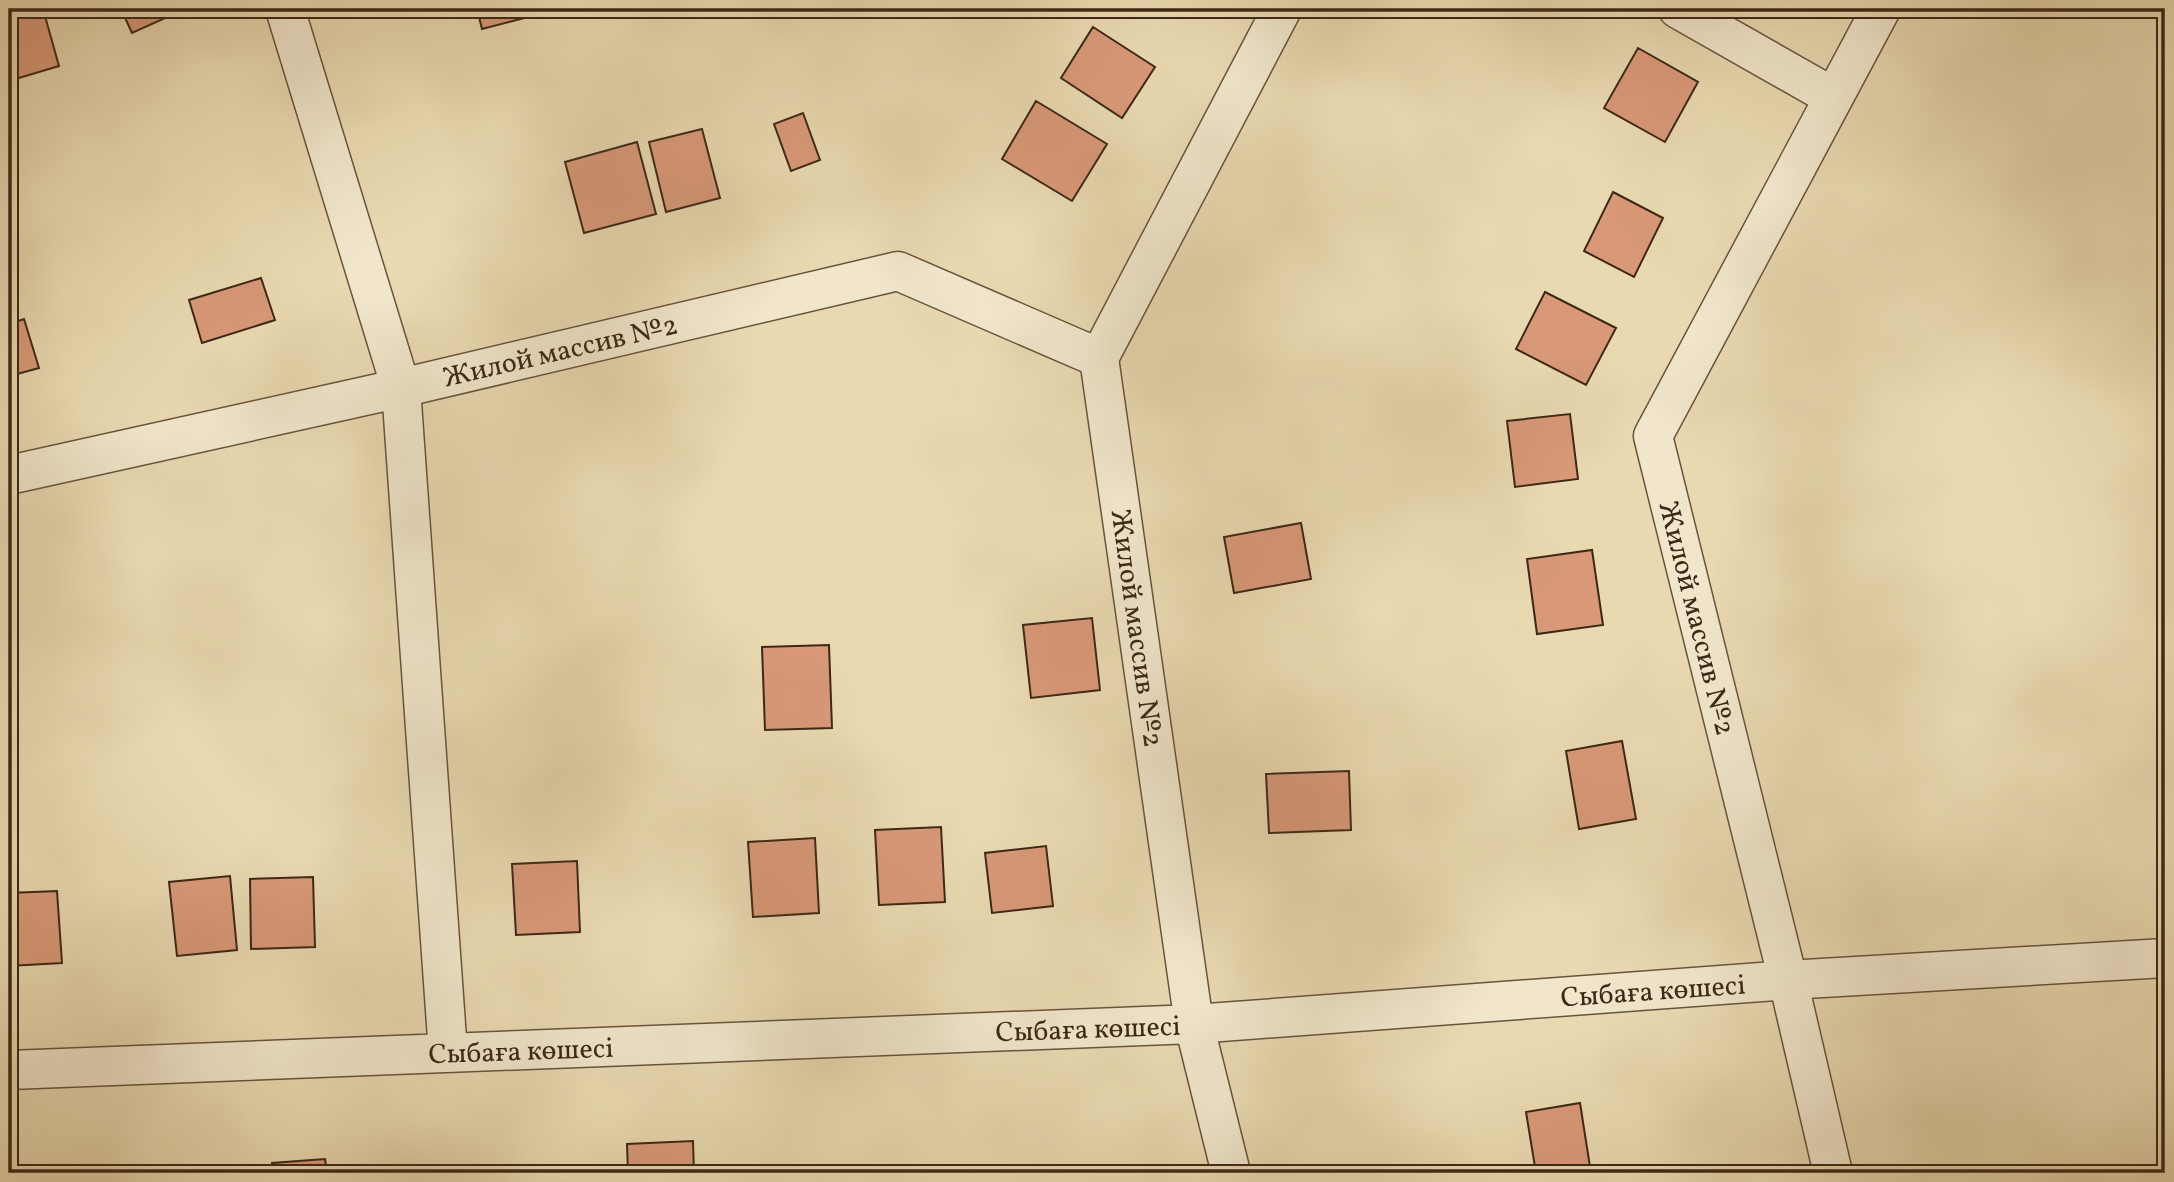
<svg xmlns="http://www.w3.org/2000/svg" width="2174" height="1182" font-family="Vollkorn,serif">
  <rect width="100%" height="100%" fill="#e9d9b1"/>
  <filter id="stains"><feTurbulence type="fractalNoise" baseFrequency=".00286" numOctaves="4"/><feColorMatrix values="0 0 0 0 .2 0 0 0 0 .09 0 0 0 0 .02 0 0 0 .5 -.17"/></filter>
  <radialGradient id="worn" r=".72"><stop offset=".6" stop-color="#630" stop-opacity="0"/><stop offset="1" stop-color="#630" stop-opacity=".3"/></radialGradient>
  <path fill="#d99979" stroke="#3d2816" stroke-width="2" d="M22,9H43L59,66L9,81V12Z
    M121,9H172L174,14L132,33Z
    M477,9H535L536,15L482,29Z
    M1093,27L1155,67L1122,118L1061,78Z
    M1638,48L1698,82L1665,142L1604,108Z
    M1036,101L1107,144L1072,201L1002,159Z
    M803,113L820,160L791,171L774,124Z
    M702,129L720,198L666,212L649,142Z
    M637,142L656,214L584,233L565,162Z
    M1613,192L1663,218L1634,277L1584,251Z
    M261,278L275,320L202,343L189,300Z
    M1545,292L1616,328L1586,385L1516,349Z
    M24,319L39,368L10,376L9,324Z
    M1570,414L1578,479L1515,487L1507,421Z
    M1301,523L1311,579L1234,593L1224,537Z
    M1592,550L1603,625L1537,634L1527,559Z
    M1092,618L1100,690L1031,698L1023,625Z
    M829,645L832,728L765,730L762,647Z
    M1622,741L1636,819L1579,829L1566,751Z
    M1349,771L1351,830L1269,833L1266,774Z
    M941,827L945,902L879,905L875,830Z
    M815,838L819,913L753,917L748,842Z
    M1046,846L1053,906L992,913L985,853Z
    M577,861L580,932L516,935L512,864Z
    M230,876L237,950L177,956L169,882Z
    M313,877L315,947L251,949L250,879Z
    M57,891L62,963L9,966V893Z
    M1580,1103L1591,1173H1536L1526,1112Z
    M693,1141L694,1173H628L627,1144Z
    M325,1159L327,1173H273L272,1163Z"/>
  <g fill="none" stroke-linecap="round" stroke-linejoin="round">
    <g stroke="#68543d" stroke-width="41">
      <path id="minor" d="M285,9L401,388L448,1053
        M1678,9L1833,97
        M1099,358L1194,1024L1231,1173
        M9,475L401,388L898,271L1099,358L1282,9
        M9,1070L1194,1024L1788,980L2165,958
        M1833,1173L1788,980L1653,436L1881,9"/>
    </g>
    <use href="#minor" stroke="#f1e6cc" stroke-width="38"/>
  </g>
  <g text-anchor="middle" stroke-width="7" stroke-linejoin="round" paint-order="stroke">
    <g font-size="28" fill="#3d2816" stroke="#f1e6cc">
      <text transform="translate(560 350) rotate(-13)" y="10">Жилой массив №2</text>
      <text transform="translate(1698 618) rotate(76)" y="10">Жилой массив №2</text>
      <text transform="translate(1138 628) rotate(82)" y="10">Жилой массив №2</text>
      <text transform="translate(1653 990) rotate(-4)" y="10">Сыбаға көшесі</text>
      <text transform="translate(1088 1028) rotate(-2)" y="10">Сыбаға көшесі</text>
      <text transform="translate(521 1050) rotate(-2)" y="10">Сыбаға көшесі</text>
    </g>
  </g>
  <rect width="2174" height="1182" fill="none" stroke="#e9d9b1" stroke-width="35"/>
  <rect x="10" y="10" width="2153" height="1161" fill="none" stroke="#3d2816" stroke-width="3.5"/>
  <rect x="18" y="18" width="2139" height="1147" fill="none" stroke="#3d2816" stroke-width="2"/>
  <rect width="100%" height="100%" filter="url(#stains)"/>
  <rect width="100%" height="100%" fill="url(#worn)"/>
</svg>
